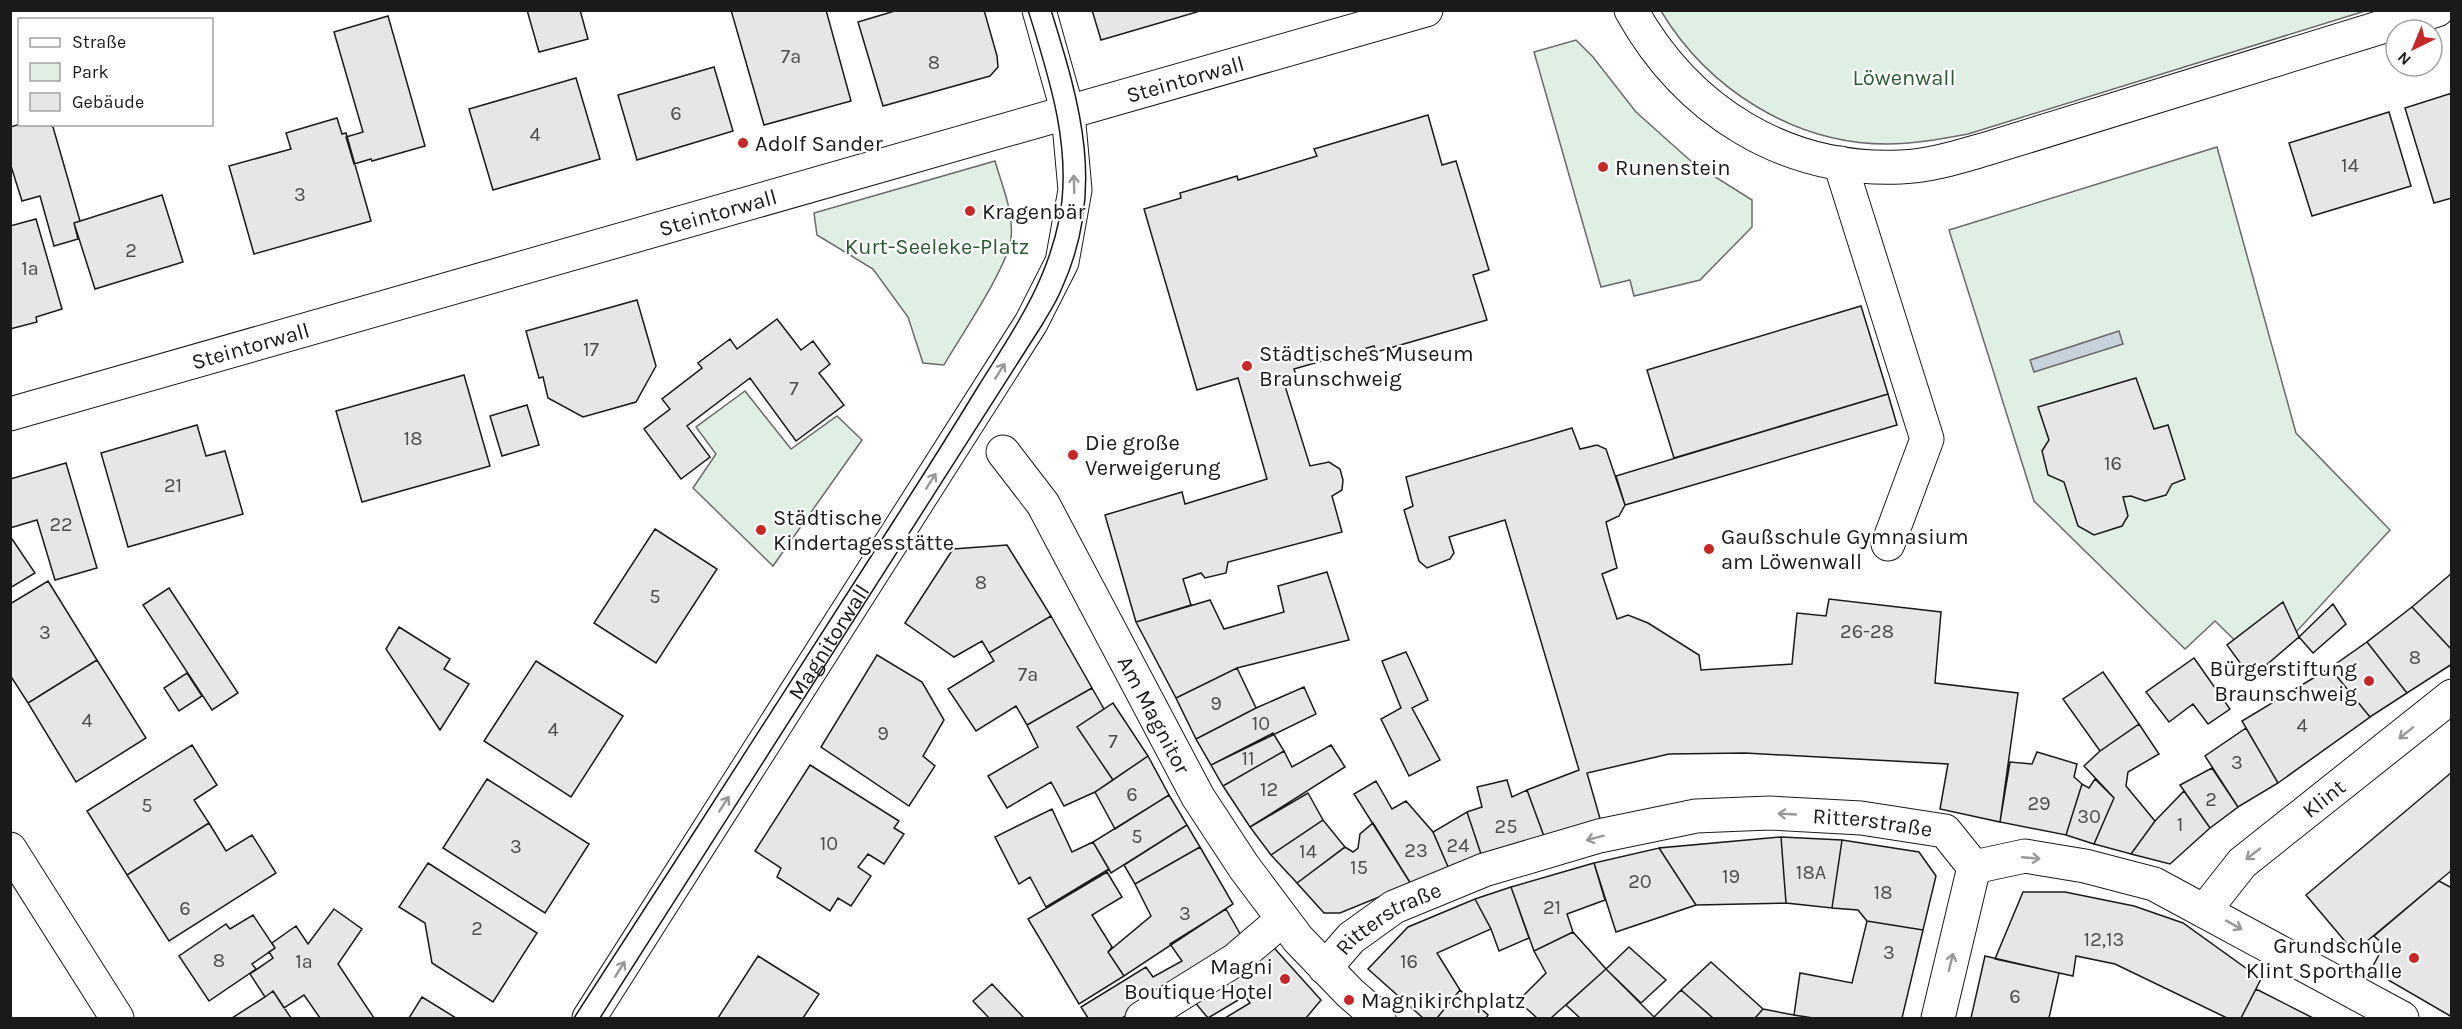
<svg xmlns="http://www.w3.org/2000/svg" width="2462" height="1029" font-family="Karla,sans-serif">
  <rect width="100%" height="100%" fill="#fff"/>
  <path fill="#e0efe3" stroke="#6a6a6a" stroke-width="1.5" d="M1661,11H2365L1968,134C1941,139 1915,144 1887,144C1794,144 1708,89 1661,11Z
    M1576,40L1593,57L1636,112L1693,163L1752,200V227L1700,280L1634,296L1630,280L1601,287L1534,52Z
    M2217,147L2296,433L2390,530L2263,668L2215,621L2185,649L2034,501L1949,230Z
    M995,161C1002,186 1014,212 1011,238C1008,267 960,337 944,365L923,363L908,317L873,269L817,235L814,213Z
    M745,391L791,449L837,416L862,440L773,566L693,488L716,454L696,427Z"/>
  <path fill="#c6d2dc" stroke="#6a6a6a" stroke-width="1.5" d="M2119,331L2123,344L2034,372L2030,360Z"/>
  <path fill="#e6e6e6" stroke="#1a1a1a" stroke-width="1.5" d="M527,10H580L588,39L539,52Z
    M731,10H826L851,101L764,125Z
    M898,10H984L997,56L998,67L990,76L883,106L858,22Z
    M1092,10H1197V12L1101,40Z
    M388,16L425,146L372,161L371,159L354,164L346,137L363,132L334,32Z
    M714,67L733,131L637,160L618,95Z
    M576,78L600,159L493,190L469,109Z
    M2452,93V198L2434,203L2405,108Z
    M2389,112L2411,186L2312,216L2289,143Z
    M1428,115L1442,165L1456,161L1489,270L1473,275L1487,320L1376,352L1374,346L1294,369L1296,375L1293,382L1285,386L1310,466L1329,462L1340,469L1343,480L1342,490L1332,496L1342,532L1228,562L1226,573L1205,578L1201,573L1183,579L1191,605L1136,622L1105,515L1182,492L1185,504L1267,479L1238,378L1197,390L1144,209L1181,198L1180,193L1237,176L1238,180L1317,156L1314,149Z
    M337,118L342,134L346,133L371,221L254,254L229,166L291,149L286,133Z
    M21,124H48L53,127L80,221L74,223L78,239L54,246L40,196L22,201L10,163V127Z
    M162,195L183,262L95,289L74,223Z
    M36,219L62,309L36,317L37,322L10,329V226Z
    M637,300L656,366L636,402L583,417L548,398L543,377L539,378L526,331Z
    M1861,306L1888,394L1674,458L1647,370Z
    M777,319L801,350L813,341L830,364L819,373L844,405L796,441L750,378L687,426L710,457L681,479L644,429L670,409L662,399L702,368L698,363L730,339L737,349Z
    M464,375L490,466L362,502L336,411Z
    M2136,378L2154,429L2168,425L2185,479L2172,484L2166,495L2145,501L2131,496L2123,497L2128,516L2122,526L2094,535L2078,526L2064,482L2048,475L2042,451L2049,440L2038,407Z
    M1888,394L1897,425L1625,505L1616,476Z
    M527,405L539,445L502,456L490,416Z
    M197,425L206,456L225,451L243,514L128,547L101,453Z
    M1572,428L1580,449L1597,445L1606,449L1625,505L1619,516L1606,522L1617,568L1602,574L1617,619L1628,615L1648,623L1699,655L1701,670L1792,664L1797,613L1826,616L1829,599L1941,612L1935,683L2018,693L2000,822L1940,809L1948,764L1745,753L1669,754L1587,773L1601,822L1545,839L1527,790L1579,770L1505,520L1449,537L1454,553L1450,559L1427,568L1419,561L1404,510L1413,506L1406,477Z
    M66,463L97,568L55,580L37,520L10,528V479Z
    M655,529L717,569L656,663L594,623Z
    M10,536L35,573L10,588Z
    M1007,545L1051,616L989,653L982,641L954,657L905,623L953,549Z
    M1327,572L1349,640L1237,668L1176,698L1136,622L1210,600L1224,629L1284,612L1278,586Z
    M2452,573V650L2412,607Z
    M48,581L97,660L28,703L10,675V604Z
    M169,588L238,693L212,710L143,605Z
    M2283,602L2299,637L2251,678L2227,645Z
    M2333,604L2346,624L2313,653L2299,637Z
    M2412,607L2452,650V664L2407,693L2367,642Z
    M1051,616L1092,688L1027,725L1016,706L976,731L948,689L994,661L989,653Z
    M399,627L450,659L444,669L469,684L440,730L386,649Z
    M2367,642L2407,693L2370,717L2330,668Z
    M1406,652L1428,700L1412,708L1440,760L1409,776L1381,719L1401,708L1382,661Z
    M877,655L922,682L944,720L923,756L935,766L909,806L821,747Z
    M2194,658L2230,709L2208,724L2193,704L2169,722L2146,692Z
    M97,660L146,738L76,782L28,703Z
    M536,661L623,716L571,797L484,741Z
    M1237,668L1256,708L1196,739L1176,698Z
    M2330,668L2370,717L2278,783L2242,721Z
    M2103,672L2139,724L2100,751L2063,699Z
    M187,673L202,696L179,711L164,688Z
    M1304,687L1316,714L1211,765L1196,739L1256,708Z
    M1092,688L1104,709L1077,727L1113,780L1095,792L1064,806L1051,782L1007,808L988,776L1038,747L1027,725Z
    M1113,703L1148,756L1113,780L1077,727Z
    M2139,724L2159,754L2128,772L2126,786L2155,821L2131,854L2094,844L2114,798L2084,766L2100,751Z
    M2246,728L2278,783L2238,807L2205,756Z
    M1273,733L1284,751L1223,786L1211,765Z
    M192,745L217,785L194,800L209,823L127,875L87,811Z
    M1331,745L1345,767L1250,827L1223,786L1284,751L1292,767Z
    M2037,752L2077,764L2074,777L2082,784L2066,835L2000,822L2010,762L2032,764Z
    M1148,756L1169,795L1115,829L1095,792Z
    M810,765L899,821L894,828L904,834L884,864L868,854L858,867L871,876L851,906L838,898L830,911L777,877L781,868L755,851Z
    M2212,768L2238,807L2210,828L2180,785Z
    M2452,772V870L2354,952L2306,895Z
    M487,779L589,844L545,913L443,848Z
    M2095,779L2114,798L2094,844L2066,835L2082,784L2089,788Z
    M1507,780L1512,797L1527,790L1545,839L1482,857L1467,812L1482,807L1477,787Z
    M1376,781L1392,809L1406,801L1433,832L1449,869L1411,884L1354,794Z
    M2184,791L2210,828L2170,864L2131,854L2155,821Z
    M1308,793L1323,820L1271,855L1250,827Z
    M1169,795L1187,825L1111,873L1093,842Z
    M1052,809L1072,852L1093,842L1109,869L1046,907L1030,877L1019,884L995,837Z
    M1467,812L1482,857L1449,869L1433,832Z
    M1323,820L1345,847L1297,883L1271,855Z
    M209,823L226,851L252,835L276,873L169,941L127,875Z
    M1373,823L1411,884L1340,913H1324L1297,883L1345,847L1353,852L1358,848L1360,834Z
    M1187,825L1200,847L1135,884L1124,865Z
    M1781,837L1786,903L1696,905L1659,848Z
    M1781,837L1842,840L1832,908L1786,903Z
    M1842,840L1919,852L1936,876L1923,930L1867,921L1858,910L1832,908Z
    M1200,847L1233,904L1124,976L1108,952L1151,916L1135,884Z
    M1659,848L1696,905L1616,932L1594,863Z
    M428,863L537,933L493,1002L432,963L425,923L399,907Z
    M1594,863L1605,900L1567,914L1573,932L1534,951L1511,887Z
    M1107,872L1122,897L1092,915L1112,947L1108,952L1124,976L1079,1004L1028,919Z
    M2439,881L2452,888V1017L2371,970L2384,945L2374,936Z
    M1511,887L1529,938L1499,951L1491,929L1475,899Z
    M2023,892H2065L2134,906L2183,923L2261,979L2241,1018H2227L2115,964L2076,956L2073,976L1995,959Z
    M1475,899L1491,929L1437,953L1460,990L1437,1018H1423L1368,969L1408,927Z
    M334,909L362,929L338,964L374,1018H320L304,995L284,1008L273,991L265,997L250,974L273,958L269,952L275,948L272,943L296,926L308,944Z
    M1226,909L1247,946L1122,1018H1088L1081,1007L1146,967L1153,977L1182,961L1170,944Z
    M253,915L275,948L252,964L256,969L209,1001L179,956L226,924L230,929Z
    M1867,921L1923,930L1902,1018H1813L1794,1015L1800,973L1852,983Z
    M1573,932L1606,969L1551,1018H1537L1518,1001L1546,973L1534,951Z
    M1267,940L1321,1000L1306,1018H1225L1250,1003L1245,996L1208,1018L1187,993Z
    M1629,947L1666,980L1641,1003L1606,969Z
    M758,956L819,994L803,1018H718Z
    M1985,956L2059,973L2049,1018H1971Z
    M1711,962L1763,1009L1755,1018H1713L1681,990Z
    M1606,969L1654,1017L1656,1018H1580L1566,1005Z
    M992,984L1024,1018H989L973,1001Z
    M2256,989L2313,1018H2241Z
    M1460,990L1488,1015L1486,1018H1437Z
    M1681,990L1713,1018H1656L1654,1017Z
    M273,991L291,1018H232L265,997Z
    M422,997L456,1018H409Z
    M1763,1009L1794,1015L1813,1018H1755Z"/>
  <g fill="none" stroke-linecap="round" stroke-linejoin="round">
    <g stroke="#1a1a1a" stroke-width="35">
      <g id="minor">
        <path d="M1631,10C1687,111 1785,172 1901,167C1930,166 1958,157 1986,149L2437,10"/>
        <path d="M1840,163L1927,439L1888,544"/>
        <path id="s1" d="M10,414L1426,10"/>
        <path id="s2" d="M1003,452L1043,504L1198,797L1244,867L1298,939L1350,993L1379,1018"/>
        <path d="M10,849L117,1018"/>
        <path d="M1974,867L2025,856L2085,866L2154,884L2402,1018"/>
        <path id="s3" d="M2205,910L2242,863L2452,696"/>
        <path id="s4" d="M1325,968L1351,938L1394,907L1484,870L1599,836L1696,816L1769,813L1861,818L1945,831L1974,867"/>
        <path id="s5" d="M589,1018L1031,323L1062,262L1075,190L1068,113L1039,10"/>
        <path d="M1142,1018L1235,960L1282,920"/>
        <path d="M1938,1018L1974,867"/>
      </g>
    </g>
    <use href="#minor" stroke="#fff" stroke-width="33"/>
    <path stroke="#1a1a1a" stroke-width="1.5" d="M574,1018C681,853 787,688 893,522C922,477 951,431 979,385C1013,331 1046,284 1059,220C1073,150 1049,77 1028,10
      M600,1018L1042,325C1049,313 1057,301 1062,288C1106,191 1081,106 1051,10"/>
  </g>
  <defs><path id="oneway-shaft" d="M-6 0H5M1.5-3L5.5 0L1.5 3" fill="none" stroke-width="1.6" stroke-linecap="round" stroke-linejoin="round" transform="scale(1.5)"/></defs>
  <g stroke="#989898">
    <use href="#oneway-shaft" transform="translate(1074 184) rotate(-92)"/>
    <use href="#oneway-shaft" transform="translate(1000 371) rotate(-58)"/>
    <use href="#oneway-shaft" transform="translate(931 481) rotate(-58)"/>
    <use href="#oneway-shaft" transform="translate(2406 733) rotate(141)"/>
    <use href="#oneway-shaft" transform="translate(724 804) rotate(-57)"/>
    <use href="#oneway-shaft" transform="translate(1787 814) rotate(-177)"/>
    <use href="#oneway-shaft" transform="translate(1595 838) rotate(165)"/>
    <use href="#oneway-shaft" transform="translate(2253 854) rotate(142)"/>
    <use href="#oneway-shaft" transform="translate(2031 858) rotate(5)"/>
    <use href="#oneway-shaft" transform="translate(2234 925) rotate(29)"/>
    <use href="#oneway-shaft" transform="translate(1951 962) rotate(-76)"/>
    <use href="#oneway-shaft" transform="translate(620 969) rotate(-58)"/>
  </g>
  <g fill="#c62828" stroke="#fff" stroke-width="2">
    <circle cx="743" cy="143" r="6"/>
    <circle cx="1603" cy="167" r="6"/>
    <circle cx="970" cy="211" r="6"/>
    <circle cx="1247" cy="366" r="6"/>
    <circle cx="1073" cy="455" r="6"/>
    <circle cx="761" cy="530" r="6"/>
    <circle cx="1709" cy="549" r="6"/>
    <circle cx="2369" cy="681" r="6"/>
    <circle cx="2414" cy="958" r="6"/>
    <circle cx="1285" cy="979" r="6"/>
    <circle cx="1349" cy="1000" r="6"/>
  </g>
  <g text-anchor="middle" stroke-width="4.5" stroke-linejoin="round" paint-order="stroke">
    <g font-size="20" fill="#4d4d4d">
      <text x="791" y="63">7a</text>
      <text x="934" y="69">8</text>
      <text x="676" y="120">6</text>
      <text x="535" y="141">4</text>
      <text x="2350" y="172">14</text>
      <text x="300" y="201">3</text>
      <text x="131" y="257">2</text>
      <text x="30" y="275">1a</text>
      <text x="591" y="356">17</text>
      <text x="794" y="395">7</text>
      <text x="413" y="445">18</text>
      <text x="2113" y="470">16</text>
      <text x="173" y="492">21</text>
      <text x="61" y="531">22</text>
      <text x="981" y="589">8</text>
      <text x="655" y="603">5</text>
      <text x="1867" y="638">26-28</text>
      <text x="45" y="639">3</text>
      <text x="2415" y="664">8</text>
      <text x="1028" y="681">7a</text>
      <text x="1216" y="710">9</text>
      <text x="87" y="727">4</text>
      <text x="1261" y="730">10</text>
      <text x="2302" y="732">4</text>
      <text x="553" y="736">4</text>
      <text x="883" y="740">9</text>
      <text x="1113" y="748">7</text>
      <text x="1248" y="765">11</text>
      <text x="2237" y="769">3</text>
      <text x="1269" y="796">12</text>
      <text x="1132" y="801">6</text>
      <text x="2211" y="806">2</text>
      <text x="2039" y="810">29</text>
      <text x="147" y="812">5</text>
      <text x="2089" y="823">30</text>
      <text x="2180" y="831">1</text>
      <text x="1506" y="833">25</text>
      <text x="1137" y="843">5</text>
      <text x="829" y="850">10</text>
      <text x="1458" y="852">24</text>
      <text x="516" y="853">3</text>
      <text x="1416" y="857">23</text>
      <text x="1308" y="858">14</text>
      <text x="1359" y="874">15</text>
      <text x="1811" y="879">18A</text>
      <text x="1731" y="883">19</text>
      <text x="1640" y="888">20</text>
      <text x="1883" y="899">18</text>
      <text x="1552" y="914">21</text>
      <text x="185" y="915">6</text>
      <text x="1185" y="920">3</text>
      <text x="477" y="935">2</text>
      <text x="2104" y="946">12,13</text>
      <text x="1889" y="959">3</text>
      <text x="219" y="967">8</text>
      <text x="304" y="968">1a</text>
      <text x="1409" y="968">16</text>
      <text x="2015" y="1003">6</text>
    </g>
    <g font-size="22" fill="#2b5a34" stroke="#fff">
      <text x="1904" y="85">Löwenwall</text>
      <text x="937" y="254">Kurt-Seeleke-Platz</text>
    </g>
    <g font-size="22" fill="#1a1a1a" stroke="#fff">
      <text dy="8" stroke="none"><textPath href="#s1" startOffset="1222">Steintorwall</textPath></text>
      <text dy="8" stroke="none"><textPath href="#s1" startOffset="736">Steintorwall</textPath></text>
      <text dy="8" stroke="none"><textPath href="#s1" startOffset="250">Steintorwall</textPath></text>
      <text dy="8" stroke="none"><textPath href="#s5" startOffset="446">Magnitorwall</textPath></text>
      <text dy="8" stroke="none"><textPath href="#s2" startOffset="304">Am Magnitor</textPath></text>
      <text dy="8" stroke="none"><textPath href="#s3" startOffset="164">Klint</textPath></text>
      <text dy="8" stroke="none"><textPath href="#s4" startOffset="586">Ritterstraße</textPath></text>
      <text dy="8" stroke="none"><textPath href="#s4" startOffset="82">Ritterstraße</textPath></text>
    </g>
    <g font-size="22" fill="#1a1a1a" stroke="#fff" text-anchor="start">
      <text x="755" y="151">Adolf Sander</text>
      <text x="1615" y="175">Runenstein</text>
      <text x="982" y="219">Kragenbär</text>
      <text x="1259" y="361">Städtisches Museum<tspan x="1259" dy="25">Braunschweig</tspan></text>
      <text x="1085" y="450">Die große<tspan x="1085" dy="25">Verweigerung</tspan></text>
      <text x="773" y="525">Städtische<tspan x="773" dy="25">Kindertagesstätte</tspan></text>
      <text x="1721" y="544">Gaußschule Gymnasium<tspan x="1721" dy="25">am Löwenwall</tspan></text>
      <text x="2357" y="676" text-anchor="end">Bürgerstiftung<tspan x="2357" dy="25">Braunschweig</tspan></text>
      <text x="2402" y="953" text-anchor="end">Grundschule<tspan x="2402" dy="25">Klint Sporthalle</tspan></text>
      <text x="1273" y="974" text-anchor="end">Magni<tspan x="1273" dy="25">Boutique Hotel</tspan></text>
      <text x="1361" y="1008">Magnikirchplatz</text>
    </g>
  </g>
  <rect width="2462" height="1029" fill="none" stroke="#1a1a1a" stroke-width="24"/>
  <rect x="18" y="18" width="195" height="108" fill="#ffffff" stroke="#a3a3a3" stroke-width="1.5"/>
  <rect x="30" y="38" width="30" height="9" fill="#ffffff" stroke="#a3a3a3" stroke-width="1.5"/>
  <text x="72" y="48" font-size="18" fill="#1a1a1a">Straße</text>
  <rect x="30" y="63" width="30" height="18" fill="#e0efe3" stroke="#a3a3a3" stroke-width="1.5"/>
  <text x="72" y="78" font-size="18" fill="#1a1a1a">Park</text>
  <rect x="30" y="93" width="30" height="18" fill="#e6e6e6" stroke="#a3a3a3" stroke-width="1.5"/>
  <text x="72" y="108" font-size="18" fill="#1a1a1a">Gebäude</text>
  <g transform="translate(2414 48) rotate(223)"><circle r="28" fill="#ffffff" stroke="#a3a3a3" stroke-width="1.5"/>
  <path d="M0-4.5L10 22L0 15L-10 22Z" fill="#c62828"/>
  <text y="-9" font-size="16" font-weight="bold" text-anchor="middle" fill="#1a1a1a">N</text>
  </g>
</svg>
